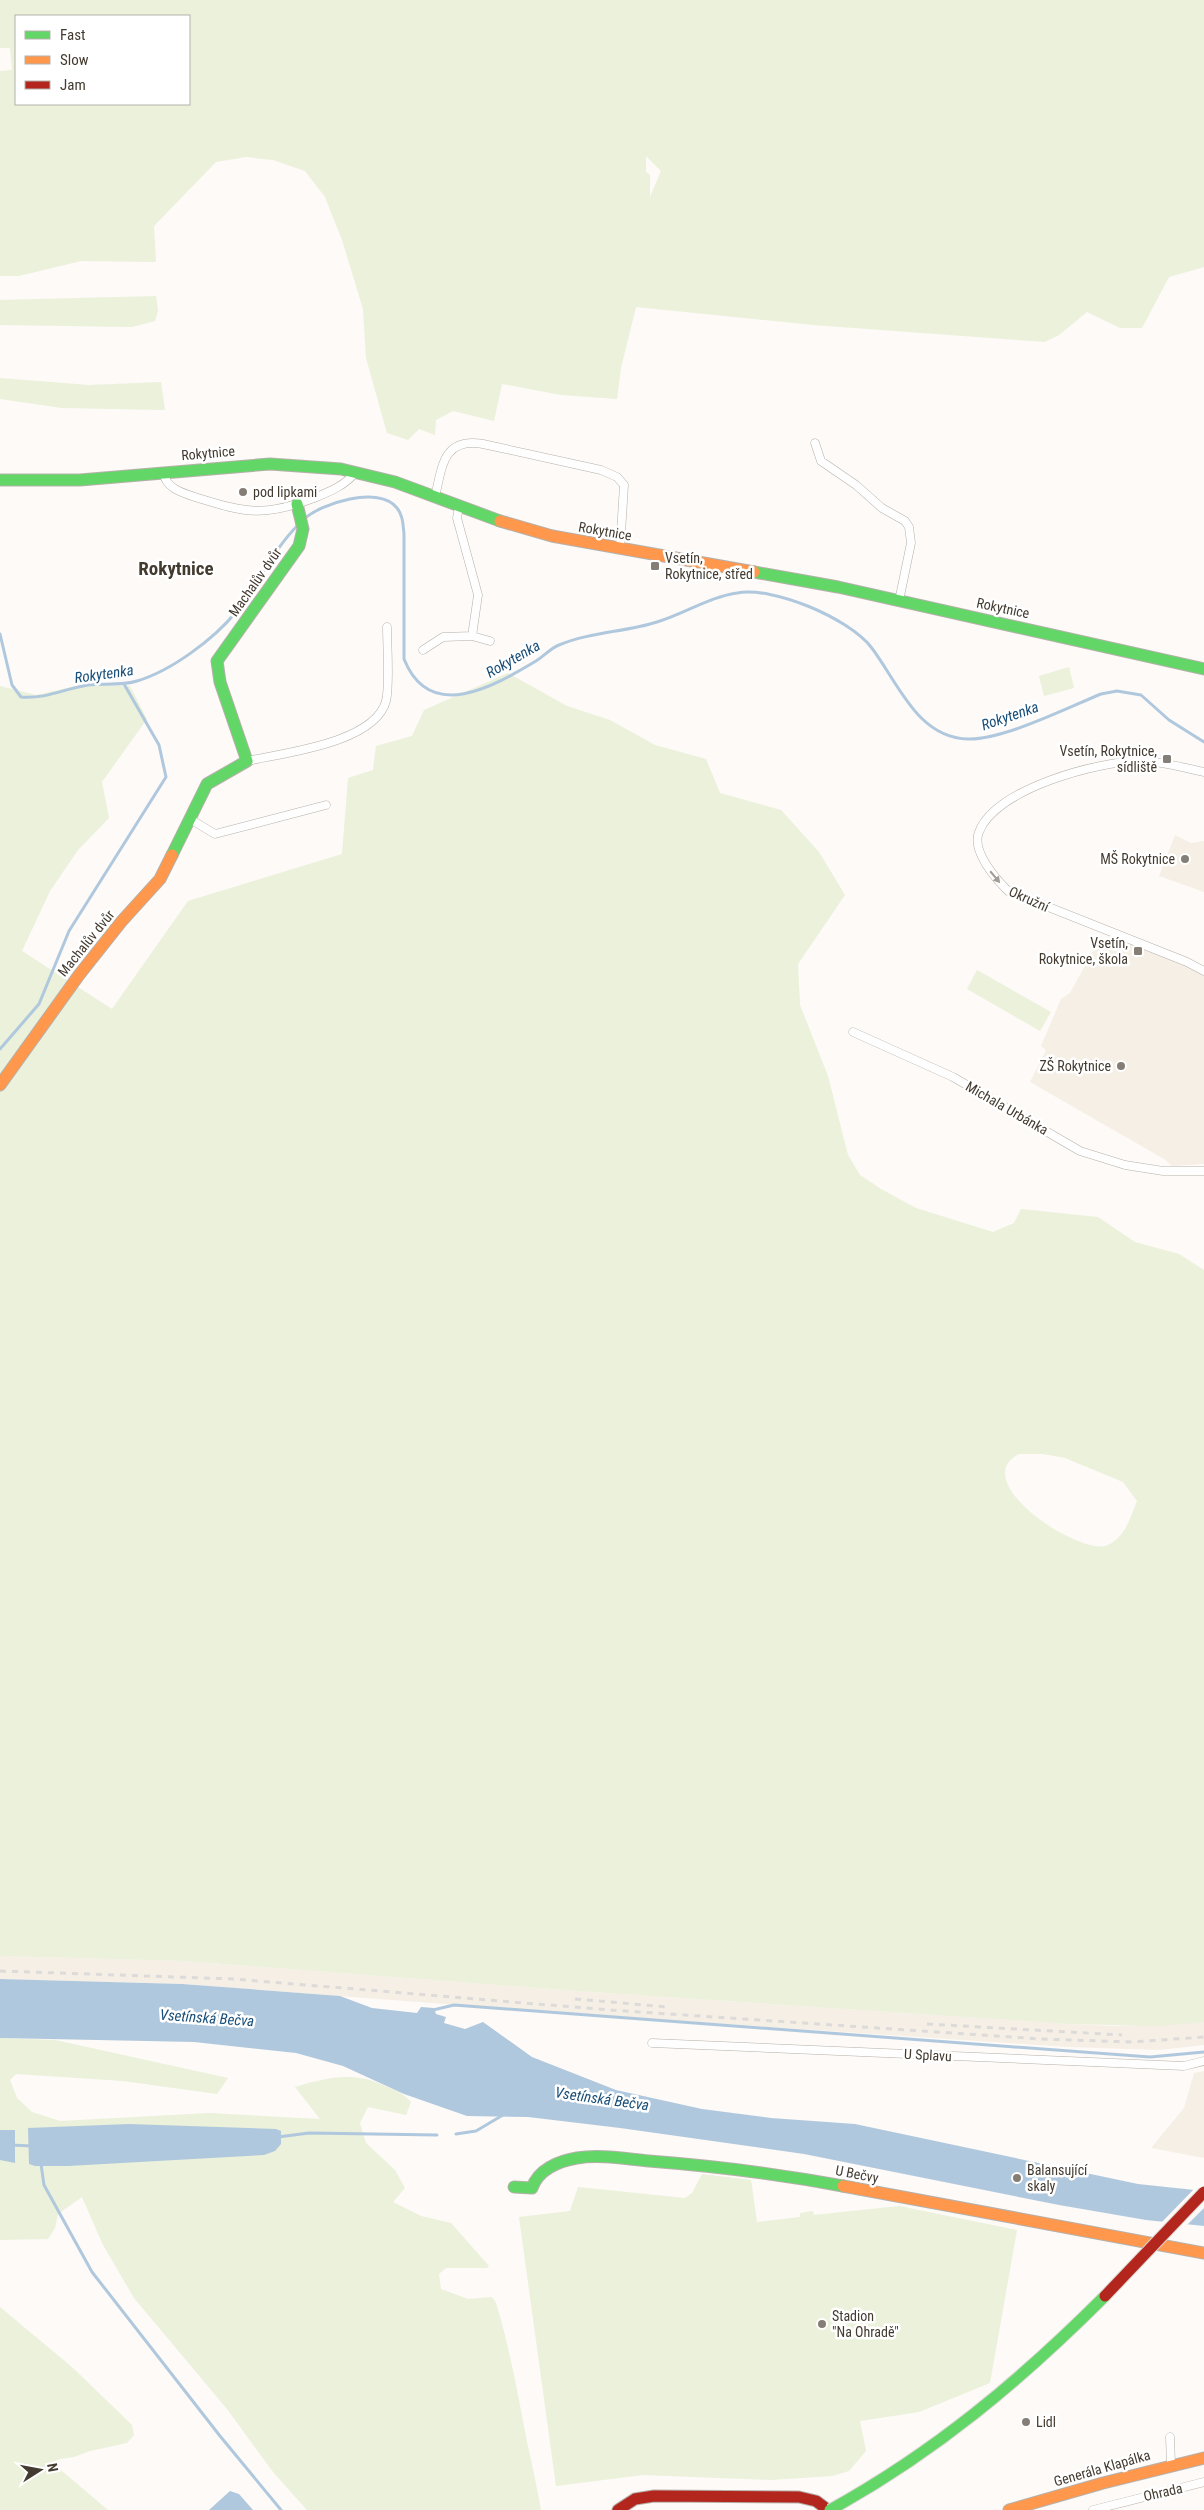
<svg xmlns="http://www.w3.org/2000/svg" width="1204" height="2510" font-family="'Roboto Condensed',sans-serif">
  <rect width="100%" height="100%" fill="#fdfaf7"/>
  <path fill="#f6efe5" d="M1175,835L1191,843L1204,841V892L1159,876Z
    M1119,935L1204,971V1164L1172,1166L1164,1159L1030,1082L1046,1050L1041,1046L1061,999L1070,993L1093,951L1113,943Z
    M0,1956L184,1961L577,1991L1070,2024L1116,2026L1204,2022V2045L1159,2050L1068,2047L576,2014L182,1984L0,1979Z
    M1204,2071V2158L1151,2148L1184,2108L1194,2073Z"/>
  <path fill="#ebf1da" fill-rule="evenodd" d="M0,0H1204V267L1169,277L1142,328H1120L1087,312L1059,335L1045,342L813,325L636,307L621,368L617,399L561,395L502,384L494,421L453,411L436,420L435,435L419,429L408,440L387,433L366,358L363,309L342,240L325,197L305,171L273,160L246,157L216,162L154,226L156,262L81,261L19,276H0V71L12,70L10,48H0ZM189,16V104H16V16ZM646,156L661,171L650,197V175L646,172Z
    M156,296L158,311L155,321L132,327L0,325V300Z
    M0,378L89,385L161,382L165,410L62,408L0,399Z
    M1069,667L1074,688L1044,696L1039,676Z
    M508,673L567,706L610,720L655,745L706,759L720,793L781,810L819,852L845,895L798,964L800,1005L828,1076L848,1155L860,1175L881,1189L916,1208L993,1232L1014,1223L1021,1209L1098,1217L1135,1242L1179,1254L1204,1270V2022L1158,2026L1070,2024L577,1991L184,1961L0,1956V686L36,695L80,685L130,686L147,719L102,782L109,818L78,850L50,891L22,951L112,1009L188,901L342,854L348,778L373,770L376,746L412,736L424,710ZM1019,1454H1043L1065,1458L1104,1474L1123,1482L1137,1501C1130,1518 1126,1536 1108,1545C1083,1558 965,1482 1019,1454Z
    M977,970L1051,1012L1040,1031L967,989Z
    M0,2038L55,2040L228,2078L217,2094L123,2081L16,2074L10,2080L17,2098L32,2112L60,2121L210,2113L320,2119L295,2087C327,2077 355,2071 385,2086C396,2090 404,2094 411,2102L406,2115L368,2107L360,2123L366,2143L395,2170L405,2188L393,2202L421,2216L451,2223L489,2266L487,2268H446L439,2274L441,2289L468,2299L492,2297L496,2303C510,2349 518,2395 527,2442C532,2465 537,2487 541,2510H307L273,2472L227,2409L134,2298L103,2245L82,2197L58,2214L55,2228L48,2239L0,2240Z
    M702,2174L751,2180L757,2222L800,2217V2213L813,2211L814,2215L899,2206L1017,2230L990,2383L919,2412L860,2421L866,2451L849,2471L832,2476L771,2480L643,2475L556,2486L519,2217L570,2211L578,2187L685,2198L692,2193Z
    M0,2307L73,2368L132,2425L134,2435L127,2443L90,2451L74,2457L60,2459L49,2463L62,2471L108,2510H0Z"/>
  <path fill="#b0c8dd" d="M0,1979L182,1984L340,1996L372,2008L417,2013L421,2007L434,2008L436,2014L446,2017L444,2023L465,2029L483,2022L532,2057L616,2090L702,2109L771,2118L855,2124L1138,2184L1204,2191V2226L1146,2220L1059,2205L804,2154L620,2128L528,2117L467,2116L404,2094L343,2066L296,2053L194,2042L0,2038Z
    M129,2124L276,2129L281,2131V2144L275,2151L264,2155L68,2166H35L29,2164L28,2128Z
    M0,2130H15V2163L0,2160Z
    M230,2491L239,2494L253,2510H209Z"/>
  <path fill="#fdfaf7" d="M1195,2188L1204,2189V2208L1186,2226L1160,2224Z"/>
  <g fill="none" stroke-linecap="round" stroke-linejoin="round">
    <path stroke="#b0c8dd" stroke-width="3" d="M303,520C321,503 379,485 397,508C403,515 403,525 404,534V659C430,724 494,686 536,661C544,656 551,648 559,645C590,632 626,632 657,622C684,614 709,597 737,593C773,586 848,618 871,647C898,682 917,738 968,739C1003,740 1067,708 1101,694L1117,691L1141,695L1169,720L1204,742
      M0,634L12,685L21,697C47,699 63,689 88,685C104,683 121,686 137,681C171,671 214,639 236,612C258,584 273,550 298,525
      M0,1049L39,1004L69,931L166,777L159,745L124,684
      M433,2010L454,2005L1150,2057L1204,2052
      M456,2134L476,2131L503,2115
      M278,2137L309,2133L437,2135
      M11,2145L32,2146
      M41,2164L44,2185L92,2272L220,2436L281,2510"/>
    <g stroke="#b5b0aa" stroke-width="9">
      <path id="street" d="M815,443L821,461L856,485L882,508L905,521L909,527L911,543L899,601
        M163,472C166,489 183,493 198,498C247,513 264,517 314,498C331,491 344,486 356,472
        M435,497C442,467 443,437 483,444L601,470L617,477L624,485L620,549
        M472,636L490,641
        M423,650L443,637L472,636L478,595L457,518L459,507
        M247,761C283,753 375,743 386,701C390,685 387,646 387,627
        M1204,772C1184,768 1161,761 1140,761C1098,761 995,789 979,832C971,851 996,879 1008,891L1187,962L1204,971
        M190,819L215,834L326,805
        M853,1032L953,1077L1080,1151L1125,1165L1163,1171H1204
        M652,2043L1184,2066L1204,2061
        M1170,2437L1171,2465
        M1093,2510L1204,2482"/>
    </g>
    <g stroke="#b5b0aa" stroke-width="13">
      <path id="fast" d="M0,480H80L270,464L341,469L395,482L500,521
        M754,572L838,587L1204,669
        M172,855L207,784L247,761L220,682L217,661L299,546L303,529L297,504
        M514,2187L532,2188C538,2170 558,2161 577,2158C600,2154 626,2159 649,2161C714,2166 779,2174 843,2186"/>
    </g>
    <g stroke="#b5b0aa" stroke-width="13">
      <path id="slow" d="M500,521L552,536L754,572
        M0,1085L79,975L121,922L160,879L172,855
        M843,2186L1204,2253
        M1009,2510L1103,2483L1204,2458"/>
    </g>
    <g stroke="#b5b0aa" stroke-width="13">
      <path id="jam" d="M618,2510L635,2499L654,2496L799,2497L816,2501L828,2510"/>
    </g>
    <use href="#street" stroke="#fffefe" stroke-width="8"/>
    <use href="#fast" stroke="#63d668" stroke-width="11"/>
    <use href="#slow" stroke="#ff974d" stroke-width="11"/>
    <use href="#jam" stroke="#b3261e" stroke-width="11"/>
    <path stroke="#dddbda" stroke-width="3" stroke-dasharray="6 6" stroke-linecap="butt" d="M0,1971L234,1979L610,2010L1041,2039L1132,2042L1204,2037
      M575,1999L668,2007
      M927,2024L1122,2035"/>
    <g stroke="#d9d6d2" stroke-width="13" stroke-linecap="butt">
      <path id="fast-bridge" d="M830,2510C935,2452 1020,2381 1105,2296"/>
    </g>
    <g stroke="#d9d6d2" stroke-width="13" stroke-linecap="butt">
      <path id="jam-bridge" d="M1105,2296L1204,2192"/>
    </g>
    <use href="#fast-bridge" stroke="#63d668" stroke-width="11"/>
    <use href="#jam-bridge" stroke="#b3261e" stroke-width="11"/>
  </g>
  <defs><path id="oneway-solid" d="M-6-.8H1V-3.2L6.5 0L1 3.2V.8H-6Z" transform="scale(1.25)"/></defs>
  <use fill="#a29c97" href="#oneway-solid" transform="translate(995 877) rotate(50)"/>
  <g fill="#857e76" stroke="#fff" stroke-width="2">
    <circle cx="243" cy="492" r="5"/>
    <rect x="650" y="561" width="10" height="10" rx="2.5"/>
    <rect x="1162" y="754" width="10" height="10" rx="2.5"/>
    <circle cx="1185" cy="859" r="5"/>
    <rect x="1133" y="946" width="10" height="10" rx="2.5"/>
    <circle cx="1121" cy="1066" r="5"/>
    <circle cx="1017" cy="2178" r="5"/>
    <circle cx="822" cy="2324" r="5"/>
    <circle cx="1026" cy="2422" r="5"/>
  </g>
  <g text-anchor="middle" stroke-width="5" stroke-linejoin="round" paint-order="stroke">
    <g font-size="14" fill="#443b30" stroke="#fff">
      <text transform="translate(208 453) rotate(-5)" y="5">Rokytnice</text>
      <text transform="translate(605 531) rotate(10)" y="5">Rokytnice</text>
      <text transform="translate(255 582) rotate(-55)" y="5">Machalův dvůr</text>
      <text transform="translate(1003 608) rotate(12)" y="5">Rokytnice</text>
      <text transform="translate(1029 899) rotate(24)" y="5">Okružní</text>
      <text transform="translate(86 943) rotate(-51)" y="5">Machalův dvůr</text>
      <text transform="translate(1007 1108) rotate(30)" y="5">Michala Urbánka</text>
      <text transform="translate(928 2055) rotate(3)" y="5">U Splavu</text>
      <text transform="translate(857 2174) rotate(11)" y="5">U Bečvy</text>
      <text transform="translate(1102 2468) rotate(-16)" y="5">Generála Klapálka</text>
      <text transform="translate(1163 2492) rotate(-13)" y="5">Ohrada</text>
    </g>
    <g font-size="14" fill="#443b30" stroke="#fff" text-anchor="start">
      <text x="253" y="497">pod lipkami</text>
      <text x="665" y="563">Vsetín,<tspan x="665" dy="16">Rokytnice, střed</tspan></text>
      <text x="1157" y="756" text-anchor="end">Vsetín, Rokytnice,<tspan x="1157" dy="16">sídliště</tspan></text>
      <text x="1175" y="864" text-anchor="end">MŠ Rokytnice</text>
      <text x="1128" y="948" text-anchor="end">Vsetín,<tspan x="1128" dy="16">Rokytnice, škola</tspan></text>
      <text x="1111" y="1071" text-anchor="end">ZŠ Rokytnice</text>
      <text x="1027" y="2175">Balansující<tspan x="1027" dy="16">skaly</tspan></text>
      <text x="832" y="2321">Stadion<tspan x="832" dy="16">"Na Ohradě"</tspan></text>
      <text x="1036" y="2427">Lidl</text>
    </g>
    <g font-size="15" font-style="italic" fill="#184e78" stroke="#fff">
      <text transform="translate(513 659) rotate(-30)" y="5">Rokytenka</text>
      <text transform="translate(104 674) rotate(-8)" y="5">Rokytenka</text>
      <text transform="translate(1010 716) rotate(-19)" y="5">Rokytenka</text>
      <text transform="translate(207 2018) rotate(4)" y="5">Vsetínská Bečva</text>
      <text transform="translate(602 2099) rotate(8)" y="5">Vsetínská Bečva</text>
    </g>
    <g font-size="19" font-weight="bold" fill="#443b30" stroke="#fff">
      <text x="176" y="575">Rokytnice</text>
    </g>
  </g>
  <rect x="15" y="15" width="175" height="90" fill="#ffffff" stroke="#b4b1ac"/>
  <rect x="25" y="31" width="25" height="8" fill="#63d668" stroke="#b4b1ac"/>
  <text x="60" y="40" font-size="15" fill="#443b30">Fast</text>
  <rect x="25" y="56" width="25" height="8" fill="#ff974d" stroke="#b4b1ac"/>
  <text x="60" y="65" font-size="15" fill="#443b30">Slow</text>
  <rect x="25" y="81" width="25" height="8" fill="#b3261e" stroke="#b4b1ac"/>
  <text x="60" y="90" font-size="15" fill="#443b30">Jam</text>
  <g transform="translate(40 2470) rotate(79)" stroke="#ffffff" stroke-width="4" paint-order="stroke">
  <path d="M0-4L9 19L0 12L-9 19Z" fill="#443b30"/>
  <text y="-8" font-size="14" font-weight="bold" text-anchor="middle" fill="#443b30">N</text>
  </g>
</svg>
